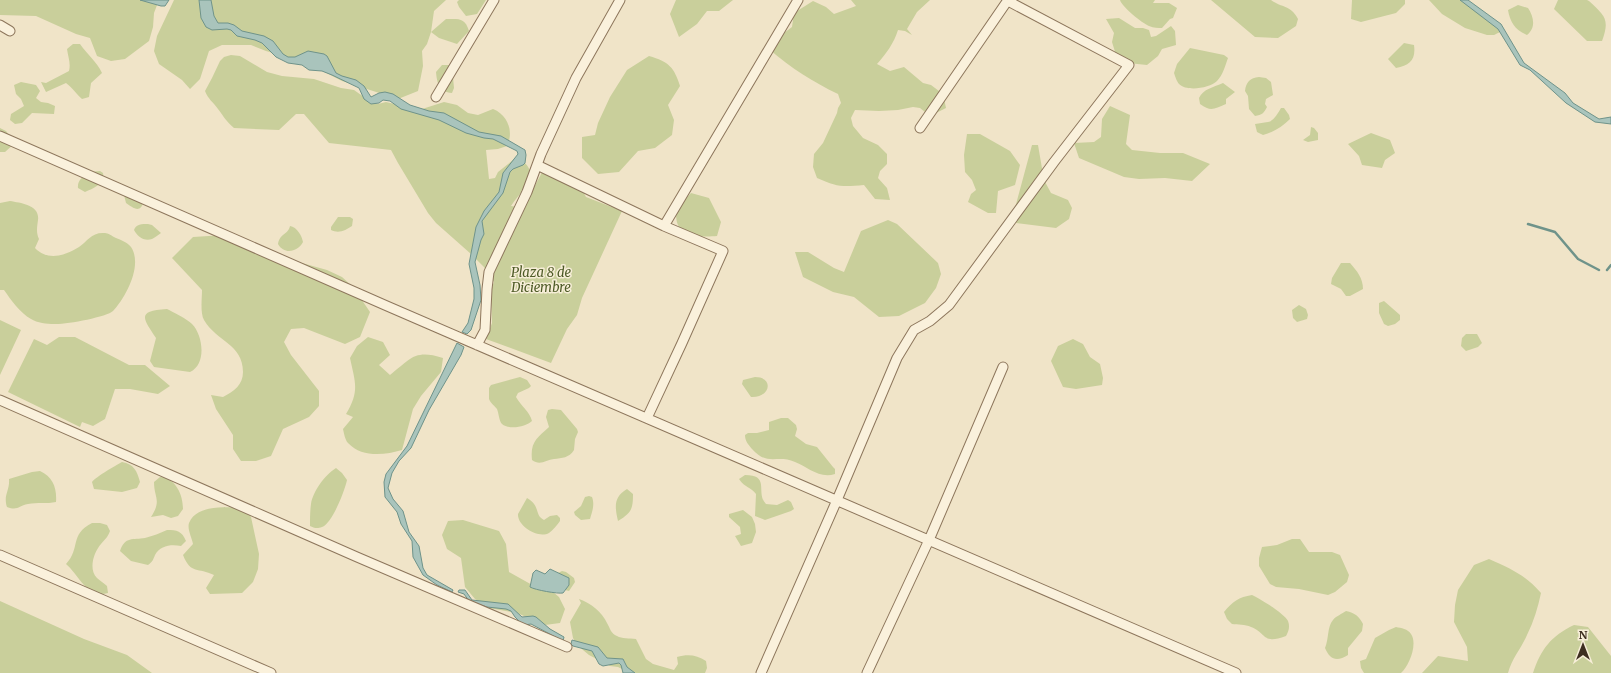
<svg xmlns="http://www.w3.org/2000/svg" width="1611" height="673" font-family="Merriweather,serif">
  <rect width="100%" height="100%" fill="#f0e4c8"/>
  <path fill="#c9cf9b" d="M0,0H159L154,13L153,27L149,41L125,59L111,61L97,56L90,38L76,34L36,16L0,15Z
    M174,0H446L434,11L431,32L446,19C458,19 465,17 469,31L457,44L439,38L431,32L427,44L422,51L423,66L418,91L398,99L342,81L307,63L266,51L251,45H222L209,51L200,79L190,89L182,80L159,64L154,51L157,36Z
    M459,0H486L477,14L466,16L459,7L457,2Z
    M676,0H733L719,11H707L697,24L679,37L670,14Z
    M851,0H930L917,12L907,29L912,35L905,31L898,30C894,43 886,54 877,64L890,71L904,67L923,83L931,85L943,94L946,108L930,116L920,108L913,107L898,110L879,111L855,110L851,118L853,126L863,138L878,145L887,154V164L880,171L878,178L887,188L890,200L875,199L864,185C842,187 837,187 817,178L813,167L814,154L823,143L837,113L838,108L841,103L838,94C813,82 791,68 770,50L776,39L792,27L794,13L813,1L826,7L834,14L856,6Z
    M1120,0H1155L1153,3H1169L1177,8L1173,18L1170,19L1162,28C1158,28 1154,28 1149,26C1142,23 1122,7 1120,0Z
    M1211,0H1271C1282,8 1291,5 1298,19L1296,26L1278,38L1255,37Z
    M1352,0H1405V4L1396,13L1361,22L1351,19Z
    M1429,0H1468L1494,23L1500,32L1494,35H1487L1465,28L1442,14Z
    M1558,0H1587L1589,1C1605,16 1610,19 1602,41H1587L1554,9Z
    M1518,5L1528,8C1534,17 1536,28 1527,35C1515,30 1510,22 1508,10Z
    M1119,18L1135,28H1143L1149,30L1151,37L1156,36L1171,26L1175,31L1176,45L1162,49L1158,56L1147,65L1128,63L1116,55L1112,42L1114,33L1106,19Z
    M1404,43L1414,45C1416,60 1410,65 1396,68L1388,59Z
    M73,44H80C87,54 97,62 102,73L91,83L89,97L82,99C76,94 73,88 66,83L46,92L41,82L46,83L69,71C71,63 68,57 67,49Z
    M1190,48L1224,55L1228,58C1225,66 1223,75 1217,81C1210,88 1187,92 1179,84C1177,82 1175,76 1174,73L1177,64Z
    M231,55L240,56L267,72L282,76L314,79L341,88L354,90L371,102L378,104L386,102L419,110L444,102L457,105L468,113L478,115L493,109C508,115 514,132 507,146L498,149L486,150L489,179L495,178L498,172L517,157C545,174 522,189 511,206L518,207L532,191L546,165L580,186L586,197L622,211L582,298L577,315L567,329L551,363L486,339L492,323L491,290L494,282L484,267L471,254L436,223L428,213L398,163L391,150L329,143L304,114H296L279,130L234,128C226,121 224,117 218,109C213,102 208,99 205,91L212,78L220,61L224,57Z
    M649,56C669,62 674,67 680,86L668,105L674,120L672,135L655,148L638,151L619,172L598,174L582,158V137L595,135L598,123L610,97L627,70Z
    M442,65H449L452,67L454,88L452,93C439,92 437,83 436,72Z
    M1259,77L1266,78L1271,82L1273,95L1266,99L1265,104L1267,107C1264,113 1262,115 1255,116L1249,109L1248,96L1245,91C1246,82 1250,78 1259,77Z
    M21,82L36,85L40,91L36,98L41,102L48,103L55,106L54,114L32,113L22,123L15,124L10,120L11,114L24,106L21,99L16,94L14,85Z
    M1223,83L1235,92L1226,99V104C1214,109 1211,112 1200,104L1199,98C1203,89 1214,87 1223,83Z
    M1110,106L1130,115L1126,144L1132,150L1160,153H1183L1210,164L1192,181L1165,178L1139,179L1124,177L1079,158L1074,143L1094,142L1101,137L1102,119Z
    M1281,108H1284L1289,115L1290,119C1282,127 1274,132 1263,135L1257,132L1255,124C1260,123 1263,123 1268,122C1274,121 1278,113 1281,108Z
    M1311,127L1314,128L1318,133V140L1308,142L1303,140L1310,135Z
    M0,128L6,131L15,143L5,152H0Z
    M1371,133L1390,140L1395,153L1385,160L1382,168L1362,165L1359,156L1348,144Z
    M967,134H980L1010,151L1020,165L1015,185L998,191L996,213H988L968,202L971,194L976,190L972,180L965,172L964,155Z
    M1032,145H1038L1044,180L1051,193L1068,200L1072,208L1069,219L1056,228L1008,222L1015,208Z
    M100,171L103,173C105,184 94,188 85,192L78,188C77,180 84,176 89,172Z
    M691,193L709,198L721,222L717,236C705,237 685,238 678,225C676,221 676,214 676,209Z
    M124,195L143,203C140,214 132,207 126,203Z
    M10,201C21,203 40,205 38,220C37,228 36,232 39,239L35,248C47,261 65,256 79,247C88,241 91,232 105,233C108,233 112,236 116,238C121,240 127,242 131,247C143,265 126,297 113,311C107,317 64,325 54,324C47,324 37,323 31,319C20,313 11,300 4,290H0V203Z
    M338,217H350L353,219L352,226C346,230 339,234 331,230V227Z
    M888,220L897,224L938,263L941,274L936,288L925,303L899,316L879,317L854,297L833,292L803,277L795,252H808L834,268L844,272L861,231Z
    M148,224L152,225L161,233C158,235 154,238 152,239C144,242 137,236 134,230C136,224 142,224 148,224Z
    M290,226C297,227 302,236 303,242C298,252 284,255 278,244C280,233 288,235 290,226Z
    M225,235L266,253L327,270L342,277L353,287L370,312L360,337L345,344L304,328L291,329L284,342L291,355L319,391V406L309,417L283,429L271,456L256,461H241L233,449V435L216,409L211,395L223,397C234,391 243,385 243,372C243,344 217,342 204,320C200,313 202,298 202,290L172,258L193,237Z
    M1341,263H1350C1357,271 1363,278 1363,289L1350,296H1346L1341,289L1331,284L1332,278Z
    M1384,301L1400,315V320L1395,324L1388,326L1384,324L1379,313V303Z
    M1299,305L1306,309L1308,315L1307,319L1297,322L1293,318L1292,310Z
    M167,309C173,312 187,319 192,324C203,335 207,364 190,372L154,367L150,361L156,338C143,318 136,311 167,309Z
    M0,320L21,330L0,375Z
    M1466,334H1477L1482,343L1478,347L1466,351L1461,346L1462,338Z
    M59,337H75L129,365H145L170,386L158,394L130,389H115L105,419L93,426L82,422L80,427L8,392L34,339L47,345Z
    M368,337L383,342L390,355L379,365L390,375C411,359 414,349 443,358L441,372L421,396L413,409L402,450C385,455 362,458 348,443C345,440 344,433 343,429L353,417L346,414C360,391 355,382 350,358L357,346Z
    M1073,339L1083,344L1090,357L1100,364L1103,378L1102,385L1076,389L1063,387L1051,361L1058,346Z
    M520,377L527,380L531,386L529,388L518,393L516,397C521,406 530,412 532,421C526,427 509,430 502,424C499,421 499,414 497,409C495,406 491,404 489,399V388L491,385Z
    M755,377C774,377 771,398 751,397L742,384L743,380Z
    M552,409L561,410L577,429L578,432L575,439L574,450C569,458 562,458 554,459C546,460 540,466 532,460C530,442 537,438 549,427L546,417L548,410Z
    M781,418H788L796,425L797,429L795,436L806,444L817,447L833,467L835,469V474C819,479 808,467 795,462C777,454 768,467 752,449C748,444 745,441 745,435L748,433H757L769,430V422Z
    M122,462C134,464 137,471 140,482L137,488L122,492L94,489L92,482C97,476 115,466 122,462Z
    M336,468L342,473L347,480C345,490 332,524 322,527C317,529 314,528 310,526C310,519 310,511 311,504C313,491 325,475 336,468Z
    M40,471C53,477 57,488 56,502C47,504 37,502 28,504C18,506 18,511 7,507C3,495 10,491 9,479L32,472Z
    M745,475C771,475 755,493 766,504L777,505L788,500L791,502L794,509L791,511L765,520L755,516L756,494C751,487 745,488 739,479Z
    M160,477C176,478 183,495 183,509L178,516L171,518L163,515L151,517C162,500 154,498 154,482Z
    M627,489L633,494C633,510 631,513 618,521C615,508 613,497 627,489Z
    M589,496L592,497C595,505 592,512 590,519L581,520L575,515L574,512L581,506L585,497Z
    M527,498C541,506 534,515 544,520L550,516L557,515L560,518V521C557,525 553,530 549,533C538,539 517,526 518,514Z
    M241,507L247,511L251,517L259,554L258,569L253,582L242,593L210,594L206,588L214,575C198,567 191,575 183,555L193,544C192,538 187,529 189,523C197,504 225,508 241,507Z
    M743,510L752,517L755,524L756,532L752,543L741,546L735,536L741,534L740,527L729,517V514Z
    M463,520L499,531L506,544L509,572L534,586L547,587L559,597L565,609L560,623L545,625L517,613L489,608L475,599L465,587L461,558L447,549L442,535L448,521Z
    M92,523H100L107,525L110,531C108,537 105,539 101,544C94,552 88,569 97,578C100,581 104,583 107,586L108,593C87,599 79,575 66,564C81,548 69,535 92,523Z
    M167,530C177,530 182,531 186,541L181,546C172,544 160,545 155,555C153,560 153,561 148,565L131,561L120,551C125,536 133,540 145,538C153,536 160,533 167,530Z
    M1292,539H1300L1309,552H1332L1340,555L1349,575L1347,582L1335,592L1328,595L1299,589L1276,587L1270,584L1259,566V558L1262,547L1277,545Z
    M1489,559C1511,569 1524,574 1541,593C1538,607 1534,621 1527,635C1521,649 1512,658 1508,673H1422L1438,656L1468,661L1467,647L1454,622L1455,605L1458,590L1474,565Z
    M562,571L566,572L574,578L575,582L569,591L565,590L558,573Z
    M1252,595C1259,598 1285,614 1288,621C1290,626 1289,631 1286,636C1262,645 1267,633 1251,627C1245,624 1238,625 1232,624L1227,619L1224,612C1232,602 1239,597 1252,595Z
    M579,599C591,603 602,612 607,623C610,628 611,634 617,636C622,639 629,638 636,639L646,659L653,664L674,670L678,664L677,657C688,654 697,655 706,661L707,668L705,673H630L618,667L610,666L589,655L577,645L573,638L570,622L581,603Z
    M0,601L84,639L127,655L152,673H0Z
    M1346,611C1355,613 1359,616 1363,624L1362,631L1348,648V655C1337,662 1330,660 1325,648C1329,639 1327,627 1333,620C1336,616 1342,614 1346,611Z
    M1574,625L1588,627L1611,656V673H1533C1541,649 1551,636 1574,625Z
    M1396,627C1401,628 1408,629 1411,634C1418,644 1409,666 1401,673H1364L1361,668L1360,661L1366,659L1375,638L1389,630Z"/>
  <path fill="#a9c4bc" stroke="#6f938a" d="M140,0H169L165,6H161Z
    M199,0H211L214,16L218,23H228L234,25L242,31L264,36L273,41L283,54L288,57H295L308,51L324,54L327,56L336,73L342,76L356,80L364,86L371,97L379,93L385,92L393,94L410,105L429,111L444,113L479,132L501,136L525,150L526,155L525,163L523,165L513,169L510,172L503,193L482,221L484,234L481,240L475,262L480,285L481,300L471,330L467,334L462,332L468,323L474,299V288L469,264L476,227L484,211L499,192L503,173L518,154L517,151L493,139L484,138L466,133L439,120L401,109L390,101L383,100L379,103L371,104L364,99L359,88L332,75L322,71L309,70L302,65L288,63L276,57L262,43L255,40L237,36L231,30L227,29L212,30L206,27L201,18Z
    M1460,0H1468L1501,24L1524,63L1565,93L1573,103L1599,119L1611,117V124L1595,122L1566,103L1530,70L1520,65L1498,29Z
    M457,343L464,347L461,355L429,410L411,448L399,461L392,473L388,488L393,499L403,511L409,532L419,546L423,568L427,575L453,590L452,592L437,585L423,575L413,557L412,541L401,524L397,512L385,497L384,482L386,474L407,446Z
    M550,569L569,578V585L563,593C558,594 535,590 530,587L533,573L536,570L545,574Z
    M459,590H465L472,600L508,604L522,617L533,616L536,617L550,629L564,637L563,641L531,624L525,625L521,623L515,617L511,611L506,609L487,607L469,601L464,594L458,592Z
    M572,640L598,647L607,658L623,659L627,667L635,673H623L621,665L619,663L603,666L599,664L592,651L573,646L571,644Z"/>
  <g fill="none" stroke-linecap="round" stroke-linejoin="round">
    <path stroke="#6f938a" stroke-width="2.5" d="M1528,224L1555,232L1578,259L1599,270
      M1607,270L1611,265"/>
    <g stroke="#8d765c" stroke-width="11">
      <path id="minor" d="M0,25L10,31
        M436,97L494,0
        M920,128L1008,0
        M0,136L387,306L1236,673
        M537,165L664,226L723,251L682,343L647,418
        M664,226L798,0
        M477,345L485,330L487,289L489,272L527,192L541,154L576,78L620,0
        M0,400L357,557L567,647
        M0,555L271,673
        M761,673L837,500L897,358L914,330L930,321L949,305L1054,162L1129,65L1008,1
        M867,673L929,540L1003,367"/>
    </g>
    <use href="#minor" stroke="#faf1dc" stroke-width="9"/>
  </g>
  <g text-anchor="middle" stroke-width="3" stroke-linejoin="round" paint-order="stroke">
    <g font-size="13" font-style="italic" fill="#4d5a26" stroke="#f7eed8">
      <text x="541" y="277">Plaza 8 de<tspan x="541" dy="15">Diciembre</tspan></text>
    </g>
  </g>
  <g transform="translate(1583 645)" stroke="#f7eed8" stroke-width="3" paint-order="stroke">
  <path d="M0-3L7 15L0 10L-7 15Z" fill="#3d2e20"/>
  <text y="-6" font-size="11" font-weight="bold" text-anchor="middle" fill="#3d2e20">N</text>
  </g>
</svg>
